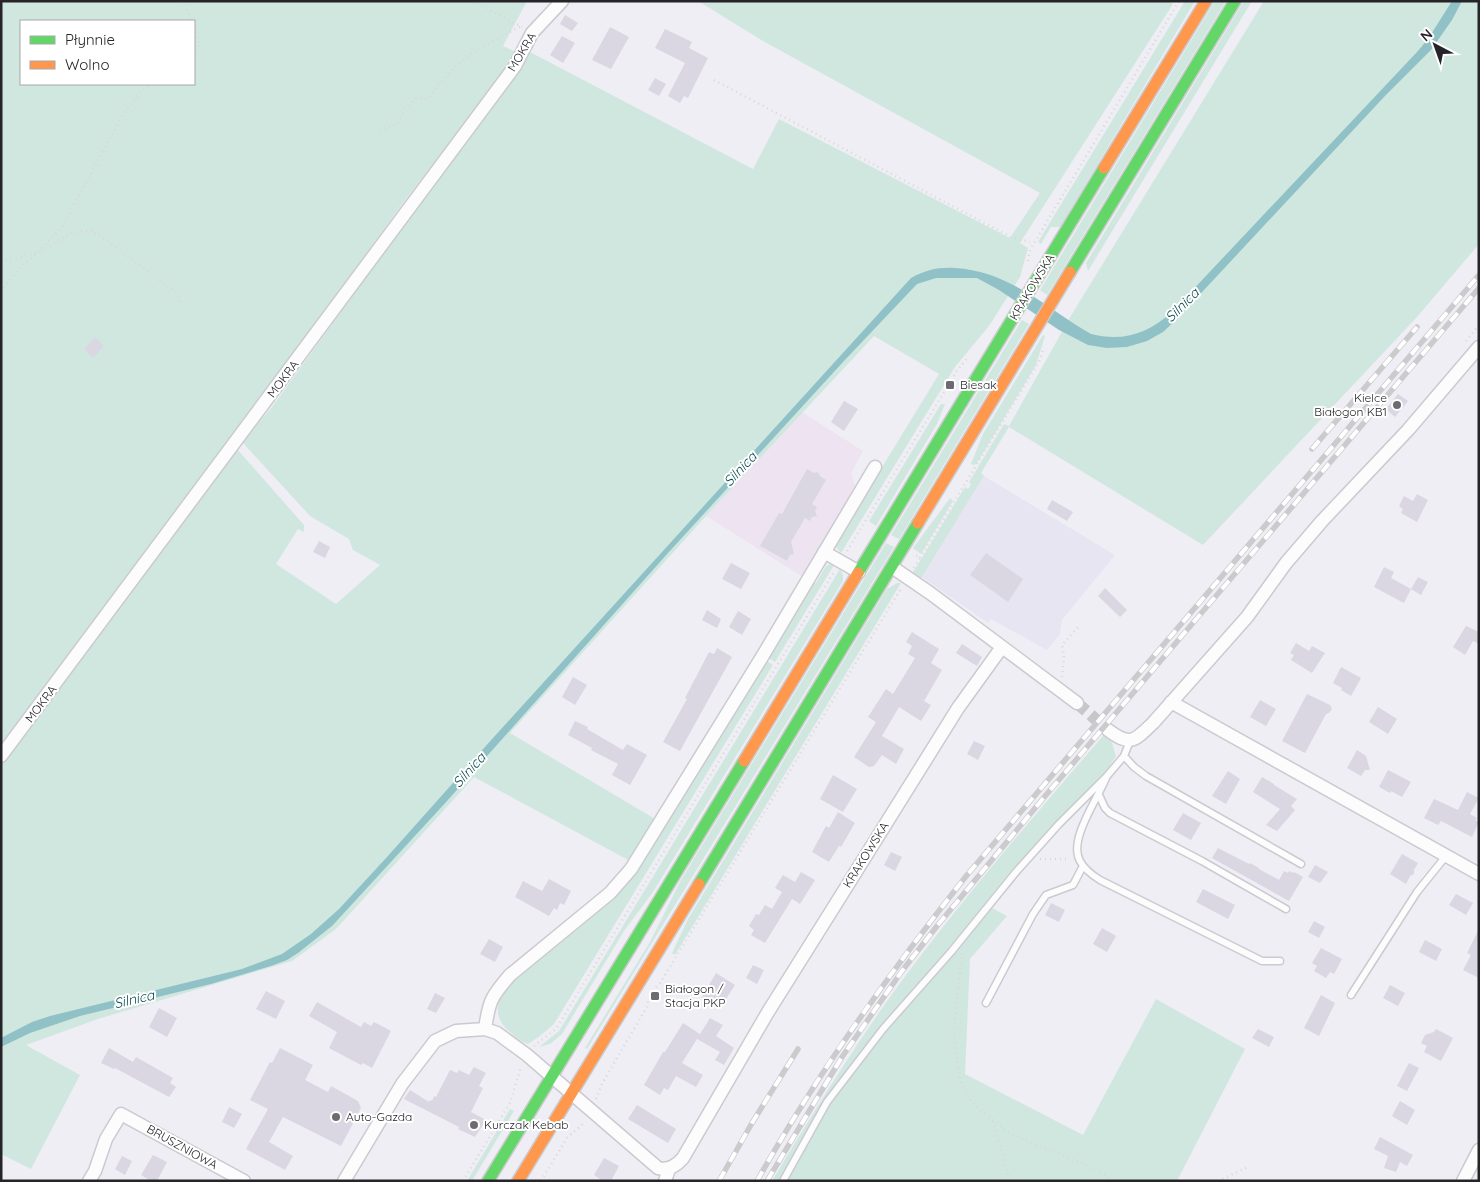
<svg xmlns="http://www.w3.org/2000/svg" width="1480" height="1182" font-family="Quicksand,sans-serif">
  <rect width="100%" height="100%" fill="#efeef4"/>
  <path fill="#eee4f1" d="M802,412L863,451L851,473L856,489L803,577L706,516Z"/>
  <path fill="#e8e5f3" d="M984,476L1115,555L1062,620L1060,634L1047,650L991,619L988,623L922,577Z"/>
  <path fill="#d0e7df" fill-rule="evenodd" d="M1,1H527L503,46L518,53L402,204L259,402L1,746ZM21,21H194V84H21Z
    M698,1H1169L1173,4L1020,243L1028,248L1020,277L989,326L955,367L841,553L836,547L837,541L939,374L874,336L706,516L510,733L657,820L632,862L474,777L336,929L292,961L98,1019L26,1045L80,1075L31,1169L1,1154V764L237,449L304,525V532L298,529L276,564L336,604L380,565L353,550L349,539L310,516L242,442L272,407L530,52L753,169L779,119L1010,238L1040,193L763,41Z
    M1185,1H1195L1060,227H1051L1041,244L1038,242Z
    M1215,1H1226L1047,295L1040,290Z
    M1244,1H1252L1088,271L1086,263Z
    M1264,1H1479V244L1417,317L1203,545L1009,427L981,473L984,476L922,577L921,578L912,574L965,487L968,489L971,484L969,482L1004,424L1009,426L1072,314Z
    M1022,320L1029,324L899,539L891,535Z
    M1043,335L1045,336L1036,365L977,463L974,465L971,464L983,434Z
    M941,404H945L937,424L876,526L869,521Z
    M950,498L953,501L921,554L913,548Z
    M886,543L894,547L587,1049L585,1048L650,942L681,880Z
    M830,564L834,565L775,662L765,656L810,584L816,583L826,566Z
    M840,569L843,575V581L653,892L624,931L562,1034L550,1044L539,1047L559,1031Z
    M897,583H901L675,955L672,953L688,919L887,589Z
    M764,659L773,665L554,1024L540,1036L528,1044C521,1042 516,1037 511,1033C494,1019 495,1005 505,986L624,887L639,866Z
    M1108,730L1116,756L1109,767L1037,845L835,1086L780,1181H772C811,1116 851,1051 895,990C961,900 1035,815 1108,730Z
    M990,907L1007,916L970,959L965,1074L1083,1135L1156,999L1245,1049L1177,1181H786L840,1088L886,1030Z
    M510,1109L514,1111L472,1181H467Z"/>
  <path fill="#8fc1c6" d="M1452,1H1462L1452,20L1431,50L1384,97L1176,320L1163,332L1147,341L1127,347L1107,348L1088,345L1059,330L999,290L977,278H936L917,284L843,362L668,553L447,801L332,926L298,953L287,960L271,966L211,984L80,1016L30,1033L1,1047V1038L32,1022L50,1016L242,969L282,954L311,934L339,909L387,857L493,738L911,278C925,270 939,267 955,268C1009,271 1046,308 1091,334C1122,342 1147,334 1171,313L1417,52L1428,39Z"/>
  <path fill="#dad6e2" d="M565,15L578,23L572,31L560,24Z
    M610,27L629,37L611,69L592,60Z
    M665,29L692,42L689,48L708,58L688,98L684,96L680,103L668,96L685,63L655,48Z
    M562,36L575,43L563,63L550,55Z
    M655,78L666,84L659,96L648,90Z
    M95,337L104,346L93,358L84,349Z
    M1398,394L1408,401L1395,417L1386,409Z
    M844,401L858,409L844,431L831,422Z
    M807,469L814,473L818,472L820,476L826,480L812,504L817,507L815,511L817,516L812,517L810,521L805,518L791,542L794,554L790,555L787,561L760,546L779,513L782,514Z
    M1417,494L1428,500L1417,522L1401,513L1403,509L1399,506L1404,496L1413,501Z
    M1052,500L1073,512L1067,521L1047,509Z
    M319,541L330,547L325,558L313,552Z
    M986,553L1023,579L1008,602L970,575Z
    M731,563L750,573L741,589L722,579Z
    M1384,567L1394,572L1391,578L1411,589L1404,603L1374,587Z
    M1418,577L1428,582L1421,595L1411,589Z
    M1105,588L1127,610L1120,617L1098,596Z
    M707,610L721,619L717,628L702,620Z
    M738,611L751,619L742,635L729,627Z
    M1466,626L1479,632V644L1473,641L1465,655L1453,647Z
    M912,632L939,649L931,663L942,670L924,701L931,705L921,721L899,707L882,736L904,749L896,764L882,755L874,766L869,767L854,757L876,722L868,717L886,689L893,694L915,658L908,654L912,646L906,642Z
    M1296,643L1309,651L1312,646L1325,653L1312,673L1291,660L1294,655L1290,653Z
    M962,644L982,657L977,666L956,653Z
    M717,648L732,657L680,751L663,742L687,699L685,698L709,652L714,654Z
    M1341,667L1361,678L1351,696L1341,690L1342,688L1333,683Z
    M573,677L587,685L575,705L562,697Z
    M1307,694L1330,705L1332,709L1329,713L1326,714L1305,753L1282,741Z
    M1260,700L1276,709L1266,726L1250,717Z
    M1378,707L1397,719L1388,734L1369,722Z
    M575,721L588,727L587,729L623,750L627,744L647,755L630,785L612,775L618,764L591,750L592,748L568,735Z
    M974,741L985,746L978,760L967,754Z
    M1357,750L1366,756L1370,770H1365L1361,776L1347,768Z
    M1388,770L1411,782L1402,797L1391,791L1390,793L1379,787Z
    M1228,771L1240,779L1226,804L1212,796Z
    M833,775L857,789L843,812L820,799Z
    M1262,777L1274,784V785L1297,799L1291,806L1295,810L1277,831L1266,825L1280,809L1253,792Z
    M1467,792L1479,798L1470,814L1477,818L1475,820L1479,822L1472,837L1441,821L1438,825L1424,818L1434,799L1458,810Z
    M838,812L855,823L841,847L839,846L829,862L812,852L826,826L829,828Z
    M1183,813L1201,823L1191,840L1173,830Z
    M1218,848L1249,864L1250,863L1259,868V869L1279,880L1284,871L1288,873L1289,871L1294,873V872L1303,877L1289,901L1212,858Z
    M891,852L902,857L895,871L884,865Z
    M1402,854L1418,863L1414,870V874L1410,876L1406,884L1390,874Z
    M1315,865L1328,872L1320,883L1308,877Z
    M801,872L815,880L800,904L792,899L765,943L751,935L754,930L749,926L756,914L759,915L765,905L772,909L782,892L775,888L783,875L795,882Z
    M549,879L571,891L564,905L560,903L557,910L554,908L549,916L515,897L523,881L542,891Z
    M1203,889L1235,905L1228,919L1196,902Z
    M1456,894L1473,903L1466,915L1449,905Z
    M1051,903L1065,910L1059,922L1045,915Z
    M1314,921L1325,927L1319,938L1308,932Z
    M1102,928L1116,936L1107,952L1093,944Z
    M1479,929V978L1463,970L1471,955L1467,953Z
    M489,939L503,947L495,962L480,954Z
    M1425,940L1442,949L1436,961L1419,952Z
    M1321,948L1342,959L1334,974L1330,972L1326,978L1314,971L1317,966L1312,963Z
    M753,965L764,970L757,984L746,978Z
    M716,973L735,985L724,1002L722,1001L718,1007L702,997Z
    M1390,985L1405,993L1398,1006L1383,998Z
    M266,991L285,1001L276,1019L256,1009Z
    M435,993L445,998L436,1013L427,1009Z
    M1321,995L1335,1003L1319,1036L1304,1028Z
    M317,1002L361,1027L364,1022L371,1026L374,1022L391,1031L372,1068L363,1063L361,1065L329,1048L337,1032L309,1016Z
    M159,1008L177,1018L167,1037L149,1027Z
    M710,1018L723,1025L716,1036L734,1048L724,1065L715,1060L720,1052L697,1039Z
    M683,1023L700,1034L682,1063L703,1075L696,1087L676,1076L668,1090L664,1088L660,1095L644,1085L663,1052H665Z
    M1258,1029L1274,1037L1269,1047L1252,1038Z
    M1436,1029L1453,1038L1441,1061L1424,1052L1427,1046L1421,1043L1425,1035L1434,1032Z
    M109,1048L133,1062L136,1057L173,1078L170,1083L176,1087L169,1097L115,1068L114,1069L101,1063Z
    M280,1048L313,1065L305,1080L328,1092L331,1086L358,1101L361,1108L341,1146L283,1117L269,1142L293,1156L285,1170L246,1149L268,1109L250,1100L270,1062L272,1063Z
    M1409,1063L1419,1068L1407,1091L1397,1086Z
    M474,1067L486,1073L479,1086L483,1088L471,1112L486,1120L475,1137L458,1129L459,1127L404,1099L410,1090L429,1102L430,1100L432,1101L434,1096L436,1097L450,1070L457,1073L459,1070L469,1075Z
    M1400,1101L1415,1110L1407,1125L1392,1116Z
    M637,1105L676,1129L668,1143L628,1119Z
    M229,1107L242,1114L234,1128L222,1122Z
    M1380,1137L1413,1155L1407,1166L1400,1162L1396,1172L1384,1168L1388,1156L1374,1149Z
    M153,1155L167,1162L157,1181H151L141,1175Z
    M122,1156L132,1161L125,1175L115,1169Z
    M604,1158L619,1166L611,1181H603L594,1175Z"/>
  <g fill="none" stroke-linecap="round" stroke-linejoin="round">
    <path stroke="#c7c6cb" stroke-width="12" stroke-dasharray="12 6" stroke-linecap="butt" d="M1077,703L1108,730"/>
    <g stroke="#cbcad0" stroke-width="9">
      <path id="lane" d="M1124,756L1134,767L1146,776L1301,864
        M1106,778C1097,800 1068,840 1080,861C1084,869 1092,875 1100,880L1262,961H1280
        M1099,795L1105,808L1110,813L1202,861L1286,909
        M1351,995L1417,892L1446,856
        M986,1003L1033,914L1046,895L1073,885L1083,866
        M783,1181L827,1102L883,1029L951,952L1016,872L1059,824L1107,776L1124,756L1130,741"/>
    </g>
    <g stroke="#cbcad0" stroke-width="15">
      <path id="street" d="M824,552L859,572
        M892,567L930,593L1077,703
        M1171,702L1479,874
        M1108,730C1131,747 1134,741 1153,723L1247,617L1286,563L1322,521L1408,430L1479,347
        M1,756L515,66L532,33L562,1
        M485,1029C489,1001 491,997 510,975L610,893L631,869L762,657L875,467
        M89,1181L95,1171L106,1139L121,1114L244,1181
        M344,1181L402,1084L435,1041L456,1031L485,1029L497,1033L527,1055L658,1168C668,1171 676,1166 683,1158L768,1012L847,886L958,708L1002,647
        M665,1181L669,1169
        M1463,1181L1479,1150"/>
    </g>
    <g stroke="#cac9cc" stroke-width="14">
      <path id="fast" d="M1070,272L1235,1
        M858,573L1104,168
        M699,884L918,523
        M488,1181L744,761"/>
    </g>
    <g stroke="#cac9cc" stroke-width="14">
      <path id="slow" d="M1104,168L1206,1
        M918,523L1070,272
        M744,761L858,573
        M518,1181L699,884"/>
    </g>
    <path stroke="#d8d7da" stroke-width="2.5" stroke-dasharray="1 4" stroke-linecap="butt" d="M181,1L193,21
      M473,1L522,27
      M194,22L200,43L194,56
      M714,80L1011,237L1030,242
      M380,131L398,123L405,108L417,98L427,99L454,68L473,52L521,26
      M41,251L72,233L92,230L177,293L181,305
      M1028,261L1030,250L1179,1
      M1,262L36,253
      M1,292L20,267L37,253L62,227L124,113L143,89L154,84
      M1466,341L1479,325
      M847,551L957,371L969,356
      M920,558L1039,362L1043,350
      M914,568L920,558L915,555
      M1062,677L1064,655L1062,645L1080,625
      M1040,859H1069
      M962,953L955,1016L954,1040L960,1079L968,1097L977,1107L1011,1134L1088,1166L1115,1181
      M656,987L660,983L902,587
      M534,1046L556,1029L834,572
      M596,1099L603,1082L648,1005V1000
      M993,1121L1010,1181
      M463,1181L510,1103L521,1067
      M541,1181L567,1138L585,1122
      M1218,1181L1248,1167"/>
    <use href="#lane" stroke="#fdfcfd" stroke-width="6"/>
    <use href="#street" stroke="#fdfcfd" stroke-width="12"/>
    <use href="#fast" stroke="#63d668" stroke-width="11"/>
    <use href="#slow" stroke="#ff974d" stroke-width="11"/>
    <g stroke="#cbcbcd" stroke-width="5.5">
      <path id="rail" d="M1312,449L1417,327
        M719,1181L752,1123L798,1049
        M757,1181C818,1072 890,972 967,875L1479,275
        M767,1181L842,1057L902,971L937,926L1046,795L1479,288"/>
    </g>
    <use href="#rail" stroke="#fff" stroke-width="4" stroke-dasharray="11" stroke-linecap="butt"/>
  </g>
  <g fill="#6c6b70" stroke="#fff" stroke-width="2">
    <rect x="945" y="380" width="10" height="10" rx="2.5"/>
    <circle cx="1397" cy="405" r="5"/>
    <rect x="650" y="991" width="10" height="10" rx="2.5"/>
    <circle cx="336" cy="1117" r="5"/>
    <circle cx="474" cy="1125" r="5"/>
  </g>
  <g text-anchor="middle" stroke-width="4" stroke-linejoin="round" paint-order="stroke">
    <g font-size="12" fill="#252429" stroke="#fff">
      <text transform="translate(522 52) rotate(-59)" y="4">MOKRA</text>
      <text transform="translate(1032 287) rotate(-59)" y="4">KRAKOWSKA</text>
      <text transform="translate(283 379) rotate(-53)" y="4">MOKRA</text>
      <text transform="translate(41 704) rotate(-53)" y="4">MOKRA</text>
      <text transform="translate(866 855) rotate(-58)" y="4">KRAKOWSKA</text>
      <text transform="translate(182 1147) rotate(29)" y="4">BRUSZNIOWA</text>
    </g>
    <g font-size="12" fill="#252429" stroke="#fff" text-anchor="start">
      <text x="960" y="389">Biesak</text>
      <text x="1387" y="402" text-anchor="end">Kielce<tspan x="1387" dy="14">Białogon KB1</tspan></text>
      <text x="665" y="993">Białogon /<tspan x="665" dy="14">Stacja PKP</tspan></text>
      <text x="346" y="1121">Auto-Gazda</text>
      <text x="484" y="1129">Kurczak Kebab</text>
    </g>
    <g font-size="14" font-style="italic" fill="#0e4f53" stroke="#fff">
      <text transform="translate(1182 305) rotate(-45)" y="5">Silnica</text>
      <text transform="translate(740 469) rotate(-47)" y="5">Silnica</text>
      <text transform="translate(469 770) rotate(-48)" y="5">Silnica</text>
      <text transform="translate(134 999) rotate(-13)" y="5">Silnica</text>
    </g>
  </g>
  <rect width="1480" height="1182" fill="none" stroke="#252429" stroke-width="5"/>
  <rect x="20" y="20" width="175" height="65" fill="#ffffff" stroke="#a8a7a9"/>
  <rect x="30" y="36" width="25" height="8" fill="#63d668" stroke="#a8a7a9"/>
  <text x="65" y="45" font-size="15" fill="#252429">Płynnie</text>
  <rect x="30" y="61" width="25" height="8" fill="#ff974d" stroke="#a8a7a9"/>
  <text x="65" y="70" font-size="15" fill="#252429">Wolno</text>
  <g transform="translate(1435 45) rotate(319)" stroke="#ffffff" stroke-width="4" paint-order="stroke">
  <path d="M0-4L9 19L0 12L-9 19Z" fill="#252429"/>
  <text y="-8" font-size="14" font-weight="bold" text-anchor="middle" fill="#252429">N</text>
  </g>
</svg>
